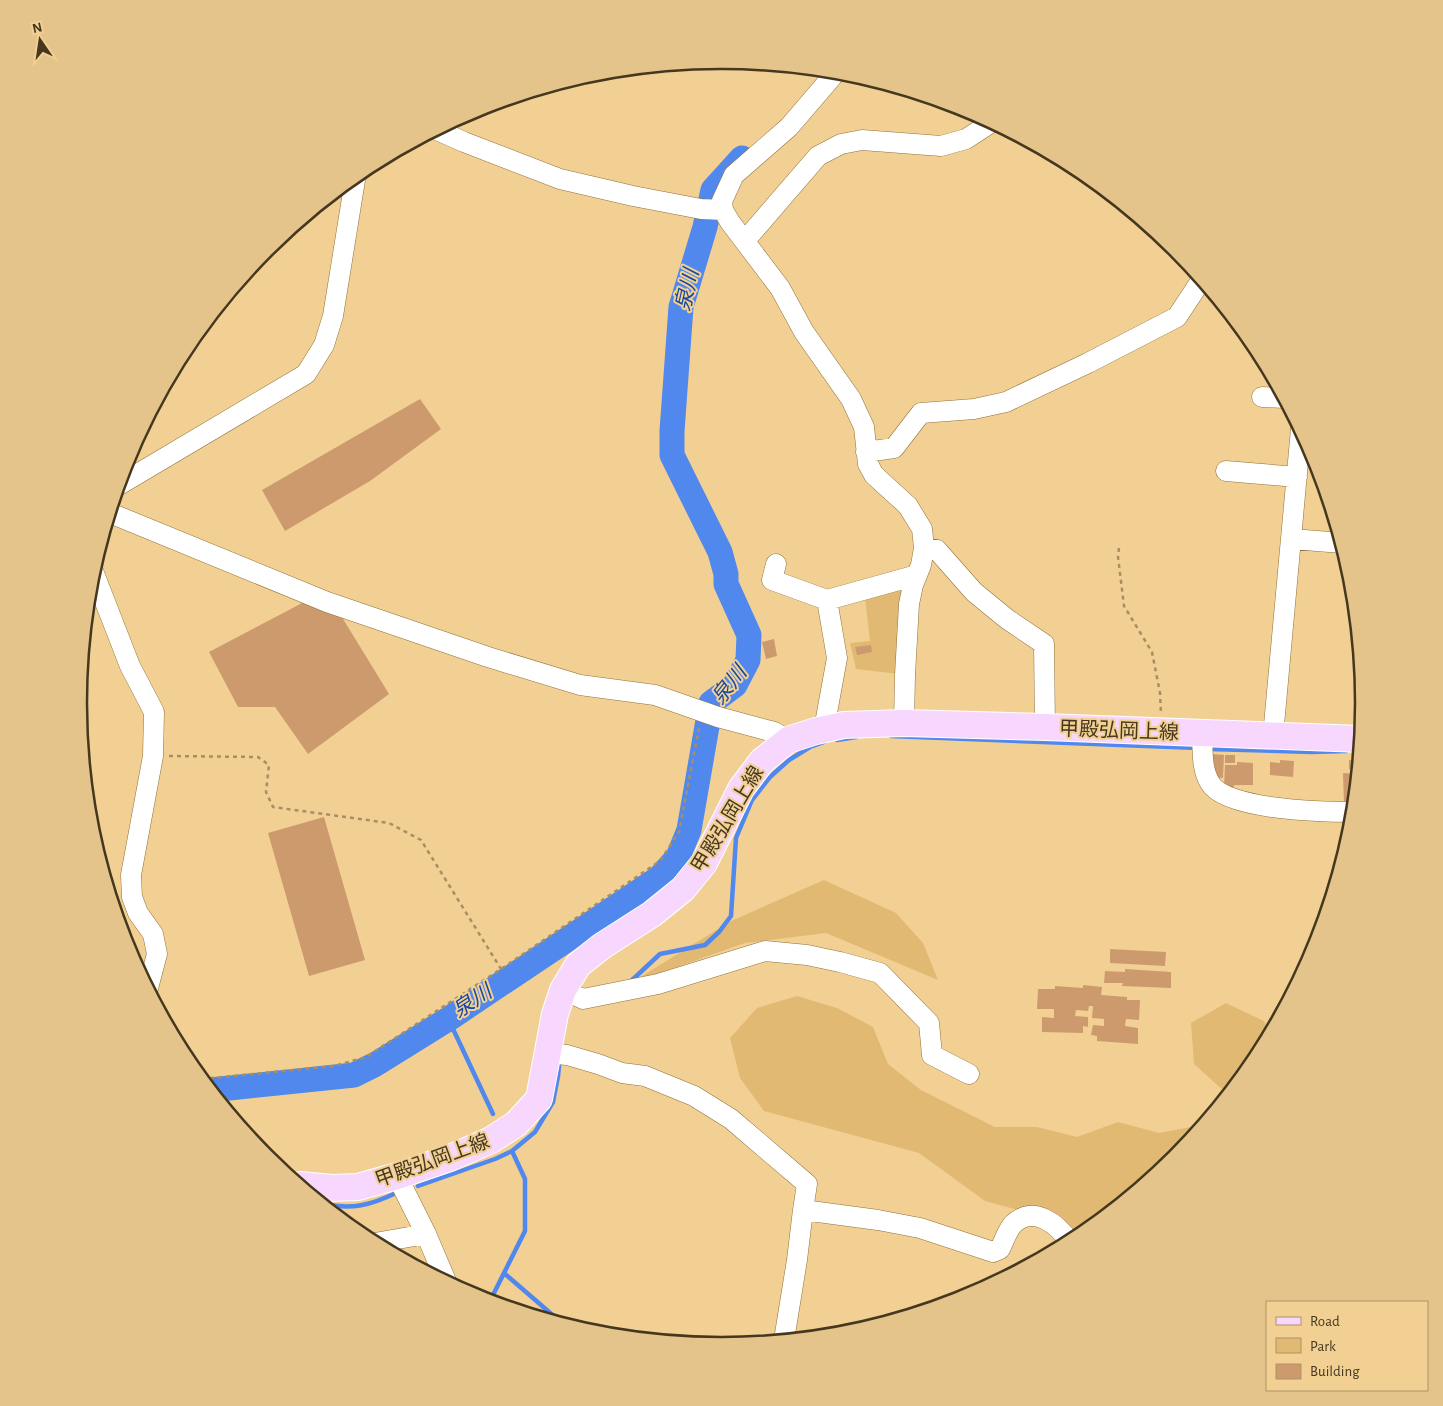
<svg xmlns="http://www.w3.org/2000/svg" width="1443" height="1406" font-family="'Alegreya Sans','Noto Sans JP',sans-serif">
  <rect width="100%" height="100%" fill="#f2d094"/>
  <path fill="#e1b973" d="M905,589L899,674L856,669L850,643L870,641L865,598Z
    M824,880L896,913L923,943L938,980L826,933L745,943L629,984L731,921Z
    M797,996L837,1008L873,1027L888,1064L921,1090L995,1127H1037L1077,1137L1118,1122L1159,1133L1201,1125L1224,1091L1194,1064L1191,1023L1226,1003L1264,1021L1270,1034L1256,1060L1176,1158L1078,1238L1062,1222L985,1201L919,1153L764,1111L740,1078L730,1038L757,1008Z"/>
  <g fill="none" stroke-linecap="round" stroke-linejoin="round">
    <path stroke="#5088ed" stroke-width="4.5" d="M891,736L1198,748
      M837,740L856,737
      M1209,749L1311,752L1346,751
      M630,982L660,954L705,945L719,932L731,916L736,838L752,800L770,777L789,760L810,747L824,742
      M450,1018L454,1031L493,1114
      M418,1186L495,1159L512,1151L535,1132L553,1102L558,1076L560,1058
      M324,1204C352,1210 371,1205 396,1193
      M504,1273L563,1324
      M490,1301L525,1231V1179L512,1151"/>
    <path stroke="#5088ed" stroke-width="25" d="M211,1090L354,1075L376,1064L450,1018L659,878L678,857L689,830L711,703L735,685L748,660L749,635L726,584V574L720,552L672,455V431L681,307L705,227L713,190L742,158"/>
  </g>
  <path fill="#cd9a6e" d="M420,399L441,429L370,481L285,531L262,490Z
    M306,601L340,614L389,694L308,754L275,707H238L209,652Z
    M774,639L777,656L766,659L762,642Z
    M871,645L872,652L857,655L855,647Z
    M1211,754L1224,755L1223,778L1213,777Z
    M1225,755H1235V763H1225Z
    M1280,760L1294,761L1293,777L1270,775V762L1280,763Z
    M1349,760H1359L1358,769H1349Z
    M1237,762L1253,763V785H1234V787H1224L1225,765H1237Z
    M1343,773L1358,774L1354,805H1344Z
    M324,817L365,960L309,976L268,833Z
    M1110,949L1166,952L1165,966L1110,963Z
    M1125,969L1171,972V988L1122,986L1123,983H1104L1105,971L1125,972Z
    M1083,985L1102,987L1101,995L1127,997V1000H1140L1139,1020L1126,1019L1125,1026L1138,1028V1044L1097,1041V1036L1091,1035L1093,1025L1104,1026V1019L1092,1018L1093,1006H1089L1088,1011L1076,1010L1075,1016L1088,1017V1027L1083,1026V1033L1042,1032V1017L1054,1018V1009H1037L1038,989H1055V986L1083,988Z"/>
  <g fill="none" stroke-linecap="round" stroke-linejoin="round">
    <g stroke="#907137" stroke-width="21">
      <path id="minor" d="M837,71L789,127L734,175L722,201L723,210L730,222L780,288L804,332L851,399L864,427L868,464L874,475L908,506L922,529L924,548L921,565L913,585L909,604L905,675L904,723
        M437,130L464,142L560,179L633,196L701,209L723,210
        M744,240L749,236L818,156L841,144L862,140L941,146L966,139L992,122
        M1262,397L1284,398
        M866,452L894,448L921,413L974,409L1006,402L1088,363L1177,317L1202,279
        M1226,471L1297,477
        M119,485L306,374L324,345L333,316L355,180L357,174
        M110,513L327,602L488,657L580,685L655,695L718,717L774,732L788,740
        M1292,539L1342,543
        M924,548L937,550L974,592L1007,619L1044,644L1045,727
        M776,564L772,580L827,600L917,575
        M93,571L130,666L154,712L153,756L131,875L132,897L138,913L153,934L157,954L148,988
        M824,729L837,658L827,600
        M1202,734C1203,750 1201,768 1210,783C1225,810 1324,812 1354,812
        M1273,736L1301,429
        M563,990L583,999L658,984L765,951L807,955L840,962L880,973L929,1023L932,1055L969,1074
        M548,1053L567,1055L598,1064L622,1073L645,1076L694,1096L731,1119L807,1184L803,1210L878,1220L920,1228L993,1252L1000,1249C1004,1241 1007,1231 1013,1224C1034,1204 1058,1225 1070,1242
        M397,1176L426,1234L446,1281
        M375,1243L426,1234
        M784,1340L797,1260L803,1210"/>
    </g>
    <g stroke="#fff" stroke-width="28">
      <path id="major" d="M300,1185L332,1188L358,1187L397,1176L450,1158L491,1140L516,1124L539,1099L555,1014L563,990L578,965L602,946L652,914L683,889L704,863L741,789L762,761L788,740L816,731L844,725L904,723L1045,727L1361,739"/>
    </g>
    <path stroke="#a88f62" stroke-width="2.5" stroke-dasharray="4 4" stroke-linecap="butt" d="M1119,548L1118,557L1124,606L1152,652L1160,693L1161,713
      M169,756L258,757L269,765L266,792L273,807L389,823L421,840L501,969
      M202,1079L334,1066L366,1057L501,969L660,861L679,832L699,728
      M665,1340L670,1341"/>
    <use href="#minor" stroke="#fff" stroke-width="20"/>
    <use href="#major" stroke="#f7d7fd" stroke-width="26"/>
  </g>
  <g text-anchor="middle" stroke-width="4" stroke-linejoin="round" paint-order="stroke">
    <g font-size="20" fill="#45381f" stroke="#f2d094">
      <text transform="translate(1119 730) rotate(2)" y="7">甲殿弘岡上線</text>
      <text transform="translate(727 819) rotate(-59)" y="7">甲殿弘岡上線</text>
      <text transform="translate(432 1160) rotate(-20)" y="7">甲殿弘岡上線</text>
    </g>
    <g font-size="21" font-style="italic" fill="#1648a1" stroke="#f2d094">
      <text transform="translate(687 290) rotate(-77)" y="7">泉川</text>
      <text transform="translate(729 685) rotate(-52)" y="7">泉川</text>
      <text transform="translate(472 1001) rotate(-33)" y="7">泉川</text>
    </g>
  </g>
  <path d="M0 0H1443V1406H0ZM87 703a634 634 0 1 1 1268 0a634 634 0 1 1-1268 0Z" fill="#e4c48b" fill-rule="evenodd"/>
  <path fill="none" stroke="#45381f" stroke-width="2.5" d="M87 703a634 634 0 1 1 1268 0a634 634 0 1 1-1268 0Z"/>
  <rect x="1266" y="1301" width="162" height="90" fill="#f2d094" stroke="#ad9365"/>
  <rect x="1276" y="1317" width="25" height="8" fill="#f7d7fd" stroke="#ad9365"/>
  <text x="1310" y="1326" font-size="15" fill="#45381f">Road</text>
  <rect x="1276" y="1338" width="25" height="15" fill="#e1b973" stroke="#ad9365"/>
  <text x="1310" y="1351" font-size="15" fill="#45381f">Park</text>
  <rect x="1276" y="1364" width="25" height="15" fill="#cd9a6e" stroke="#ad9365"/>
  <text x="1310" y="1376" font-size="15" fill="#45381f">Building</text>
  <g transform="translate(40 40) rotate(347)" stroke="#f2d094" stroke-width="4" paint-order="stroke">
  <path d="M0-4L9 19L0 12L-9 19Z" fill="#45381f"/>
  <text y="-8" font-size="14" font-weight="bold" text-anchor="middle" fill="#45381f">N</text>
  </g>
</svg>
